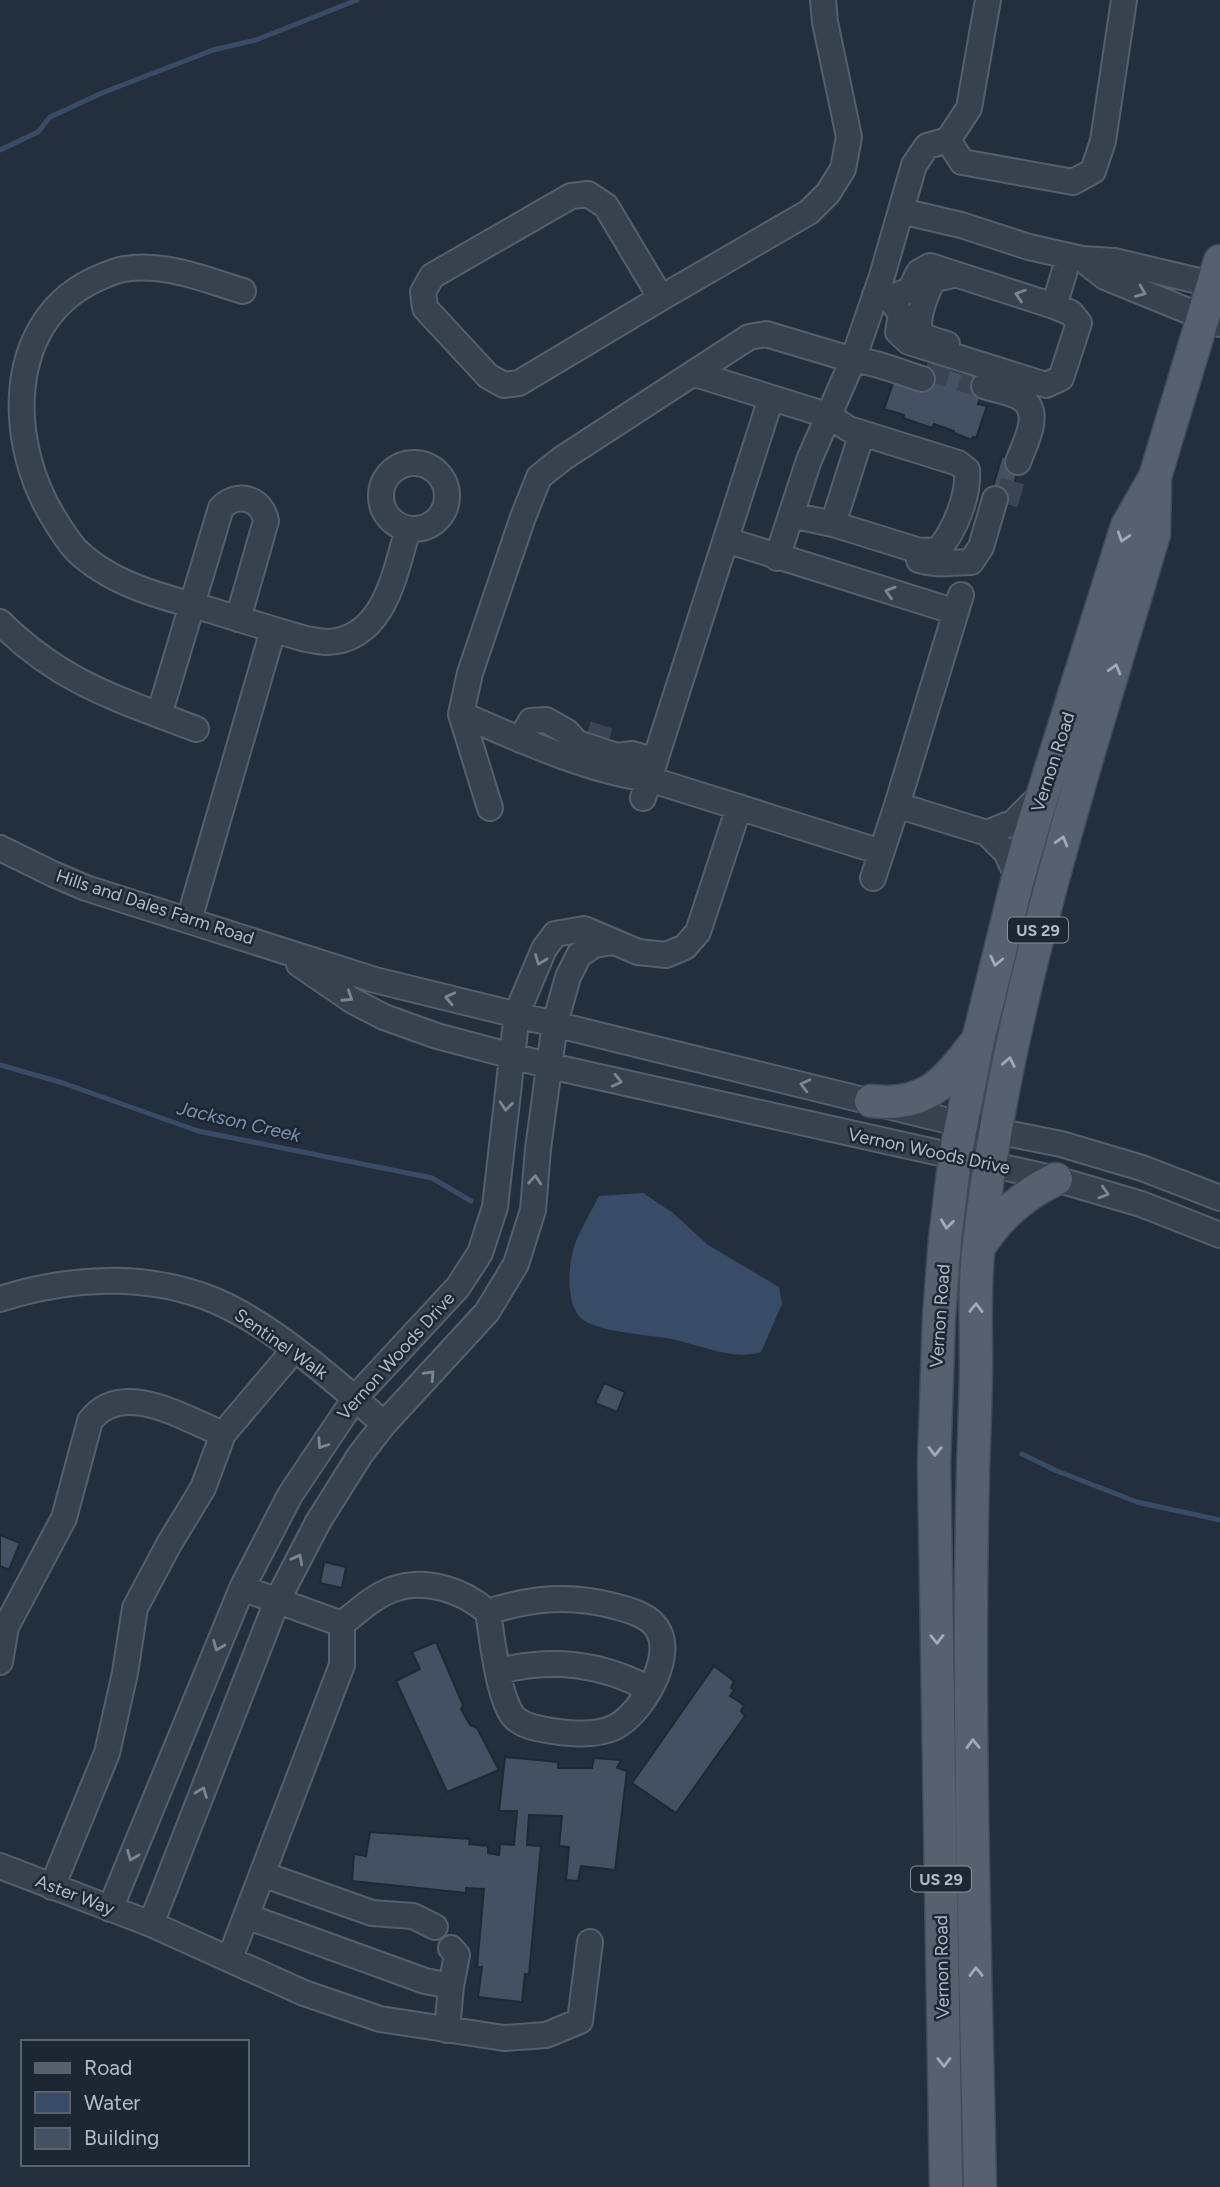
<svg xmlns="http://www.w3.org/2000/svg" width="1220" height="2187" font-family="Figtree,sans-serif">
  <rect width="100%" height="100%" fill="#242f3e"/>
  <path fill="#394c67" d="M643,1193L673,1213L708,1245L779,1287L782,1304L761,1352C734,1361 700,1345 672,1339C650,1335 600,1332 583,1320C565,1306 568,1264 575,1244C581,1228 591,1212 599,1196Z"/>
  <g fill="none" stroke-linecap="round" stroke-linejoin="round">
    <path stroke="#394c67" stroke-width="5" d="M0,150L38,132L50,117L102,93L213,50L256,40L357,0
      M0,1065L63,1083L198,1131L432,1178L471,1201
      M1022,1454L1057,1471L1137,1502L1220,1520"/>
  </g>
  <path fill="#455162" stroke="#1f2835" stroke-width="2" d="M928,362L986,381L978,404L987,406L976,438L973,437L972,440L954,433V431L934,424L932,428L903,418L904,415L884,409L895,377L920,385Z
    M1002,456L1020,463L1008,505L990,497Z
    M604,1383L625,1392L617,1412L595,1403Z
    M0,1535L20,1543L9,1570L0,1566Z
    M324,1562L346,1567L342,1588L320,1583Z
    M436,1642L463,1705L461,1709L470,1725L477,1728L499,1770L447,1792L396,1681L420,1669L412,1652Z
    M714,1666L734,1681L731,1688L734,1690L730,1696L744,1705L741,1711L745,1716L676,1813L632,1783Z
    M505,1757L558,1762V1768H592L594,1758L621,1760L617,1768L627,1771L615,1870L581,1866L578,1881L566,1880L569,1847L559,1846L562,1816L529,1815L527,1845L541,1846L529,1974H525L522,2002L478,1997L482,1967H477L484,1889L466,1888V1893L352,1881L354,1854L366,1856L370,1832L470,1839L469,1844L488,1846V1853L499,1855L500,1844L514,1845L517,1811H499Z"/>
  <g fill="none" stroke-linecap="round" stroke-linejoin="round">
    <path stroke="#3a4453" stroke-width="24" stroke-dasharray="24 12" stroke-linecap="butt" d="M926,368L984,386
      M1006,504L1018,462
      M587,733L609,740"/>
    <g stroke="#565f6c" stroke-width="28">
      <path id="minor" d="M948,140L962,162L1073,182L1093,171L1103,141L1124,0
        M901,211L961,225L1029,247L1082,259L1114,261L1220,286
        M1082,259L1105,277L1220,324
        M243,291C206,280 165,262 124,269C112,271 101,277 90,282C3,327 8,447 55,520C61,530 68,541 76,550C112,585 163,597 210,610C242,620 274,630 306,639C313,640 321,642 328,642C385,639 395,572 408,529
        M875,295L890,298L910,290L919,272L930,266L1054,306L1071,313L1079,323L1061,378L1046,385L909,342L898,332L901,315L890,298
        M661,298L606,206L588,194L571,196L432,276L423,292L425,308L488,376L504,385L519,383L661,298L809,212L828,193L843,169L849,137L825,22L823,0
        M1054,306L1069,257
        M947,344C938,341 927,340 921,332C914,322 928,288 934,279L949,276
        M695,374L827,415L849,429L958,463L967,470C969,495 955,531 938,550L920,551L833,524
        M984,386C995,390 1012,392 1022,399C1043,413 1024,445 1018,462
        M381 496a33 33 0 1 1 66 0a33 33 0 1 1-66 0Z
        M791,515L833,524L862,433
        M726,540L956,612
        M777,558L809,460L853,360L882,276L914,165L927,146L948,140L969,108L988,0
        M919,560C939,566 950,562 971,562L981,547L995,499
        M0,622C61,683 118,699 196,729
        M461,714C518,739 588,771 649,779L881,852
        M159,715L221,508C237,491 262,498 266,521L238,619
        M520,740L531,721L546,720L567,732L577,743L617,756L632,754L655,761
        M643,798L771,398
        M897,805L987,833
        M490,808L461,714L470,673L523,517L539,477L563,458L749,337L766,334L853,360C875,361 901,373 922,379
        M0,848L53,874L86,888L375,980L961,1124L1061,1144L1142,1168L1220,1198
        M873,878L897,805L961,595
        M1018,878L1006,852L987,833L1014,822L1043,793
        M189,920L273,630
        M299,964L353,1001L384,1017L437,1036L550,1066L1056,1179L1141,1204L1220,1235
        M0,1299C69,1277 147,1272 216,1301C272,1325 338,1383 384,1424
        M242,1588L342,1624C357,1612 373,1597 391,1590C425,1577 462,1590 488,1612C492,1637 498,1696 513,1716C521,1726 539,1729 552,1731C571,1734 597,1736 615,1727C641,1714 673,1660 659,1632C652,1616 630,1610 614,1606C571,1594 531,1598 488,1612
        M0,1662L6,1627L64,1518L90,1421C122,1378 185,1419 223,1434
        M499,1671C553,1658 601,1663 649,1689
        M0,1866L151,1924L304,1993L380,2019L504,2038L546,2035L580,2021L590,1942
        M262,1874L372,1913L413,1916L435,1927
        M52,1887L107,1753L125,1673L135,1608L169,1544L203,1488L223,1434L294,1350
        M110,1909L242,1588L290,1495L355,1398L458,1287L480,1253L495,1207L517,1013L544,949L555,934L584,929L638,952L666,955L685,947L698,932L739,807
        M246,1916L425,1981L451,1986L447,2030
        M151,1924L277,1601L318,1522L360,1455L384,1424L487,1312L516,1264L533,1210L538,1149L555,1023L568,977L579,955L594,945L613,942
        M451,1948L457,1955L451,1986
        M230,1958L342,1665V1624"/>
    </g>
    <g stroke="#414a57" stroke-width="35">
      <path id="major" d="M871,1101C923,1107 944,1085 973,1046
        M979,1247C999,1216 1023,1195 1056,1179
        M946,2187L934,1462L939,1317L945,1239L955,1157L978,1040L1018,878L1036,816L1127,526L1155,477L1220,261
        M980,2187C975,1949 967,1710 973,1471C974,1435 976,1399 976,1362C976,1323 974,1283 979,1244C1007,1000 1085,769 1154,534L1155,482"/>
    </g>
    <use href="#minor" stroke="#38414e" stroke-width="24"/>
    <use href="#major" stroke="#56606e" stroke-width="32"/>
  </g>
  <defs><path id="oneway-chevron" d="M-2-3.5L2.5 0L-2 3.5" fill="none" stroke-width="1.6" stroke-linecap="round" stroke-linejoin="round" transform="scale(1.75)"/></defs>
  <g stroke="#7c8592">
    <use href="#oneway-chevron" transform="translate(1141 292) rotate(22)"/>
    <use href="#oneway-chevron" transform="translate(1020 295) rotate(-162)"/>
    <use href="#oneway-chevron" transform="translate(890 592) rotate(-163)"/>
    <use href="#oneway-chevron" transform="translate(540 960) rotate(111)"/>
    <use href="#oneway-chevron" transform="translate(348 997) rotate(33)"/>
    <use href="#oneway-chevron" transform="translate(450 998) rotate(-167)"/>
    <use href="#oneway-chevron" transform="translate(617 1081) rotate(13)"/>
    <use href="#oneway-chevron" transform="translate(805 1085) rotate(-166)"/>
    <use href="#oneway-chevron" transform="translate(506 1106) rotate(96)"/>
    <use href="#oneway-chevron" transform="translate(535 1180) rotate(-85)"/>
    <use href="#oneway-chevron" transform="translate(1104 1193) rotate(17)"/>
    <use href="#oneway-chevron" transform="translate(430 1375) rotate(-47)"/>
    <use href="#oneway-chevron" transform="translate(322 1444) rotate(124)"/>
    <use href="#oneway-chevron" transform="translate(298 1559) rotate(-62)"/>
    <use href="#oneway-chevron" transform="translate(218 1646) rotate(112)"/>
    <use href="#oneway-chevron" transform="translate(202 1792) rotate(-69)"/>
    <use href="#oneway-chevron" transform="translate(132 1856) rotate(112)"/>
  </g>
  <g stroke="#a1aab7">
    <use href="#oneway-chevron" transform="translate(1123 537) rotate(108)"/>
    <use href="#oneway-chevron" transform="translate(1115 669) rotate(-74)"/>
    <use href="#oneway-chevron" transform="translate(1062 841) rotate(-74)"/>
    <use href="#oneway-chevron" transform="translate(996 961) rotate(103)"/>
    <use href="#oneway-chevron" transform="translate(1009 1062) rotate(-79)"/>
    <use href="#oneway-chevron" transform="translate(947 1224) rotate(97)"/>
    <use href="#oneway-chevron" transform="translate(976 1308) rotate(-89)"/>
    <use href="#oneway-chevron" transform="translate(935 1451) rotate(91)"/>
    <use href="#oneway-chevron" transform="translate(937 1639) rotate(89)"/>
    <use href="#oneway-chevron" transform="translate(973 1744) rotate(-91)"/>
    <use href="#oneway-chevron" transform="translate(976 1972) rotate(-91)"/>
    <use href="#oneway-chevron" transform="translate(944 2062) rotate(89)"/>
  </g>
  <g text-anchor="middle" stroke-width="5" stroke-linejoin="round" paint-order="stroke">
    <g fill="#1d2633" stroke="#878f9c" stroke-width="2">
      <rect x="1008" y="917.5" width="60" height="25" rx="5"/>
      <rect x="911" y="1866.5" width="60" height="25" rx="5"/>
    </g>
    <g font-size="16" font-weight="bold" fill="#b4bcc9">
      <text x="1038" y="936">US 29</text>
      <text x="941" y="1885">US 29</text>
    </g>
    <g font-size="18" fill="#b4bcc9" stroke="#1d2633">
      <text transform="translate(1053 762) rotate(-72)" y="6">Vernon Road</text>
      <text transform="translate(155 907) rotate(18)" y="6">Hills and Dales Farm Road</text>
      <text transform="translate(929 1151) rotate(12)" y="6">Vernon Woods Drive</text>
      <text transform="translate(940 1316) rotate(-86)" y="6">Vernon Road</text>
      <text transform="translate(281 1344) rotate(35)" y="6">Sentinel Walk</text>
      <text transform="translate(396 1356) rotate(-48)" y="6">Vernon Woods Drive</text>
      <text transform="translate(75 1895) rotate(21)" y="6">Aster Way</text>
      <text transform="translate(942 1967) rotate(-91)" y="6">Vernon Road</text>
    </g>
    <g font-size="19" font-style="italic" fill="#7c92b1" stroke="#1d2633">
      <text transform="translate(239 1121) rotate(13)" y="7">Jackson Creek</text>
    </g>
  </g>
  <rect x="21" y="2040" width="228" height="126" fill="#1d2633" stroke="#59626f" stroke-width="2"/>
  <rect x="35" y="2063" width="35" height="10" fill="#56606e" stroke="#59626f" stroke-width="2"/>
  <text x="84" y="2075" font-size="21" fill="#b4bcc9">Road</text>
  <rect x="35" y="2092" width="35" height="21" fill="#394c67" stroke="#59626f" stroke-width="2"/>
  <text x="84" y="2110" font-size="21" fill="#b4bcc9">Water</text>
  <rect x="35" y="2128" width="35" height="21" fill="#455162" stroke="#59626f" stroke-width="2"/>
  <text x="84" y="2145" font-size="21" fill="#b4bcc9">Building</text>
</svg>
